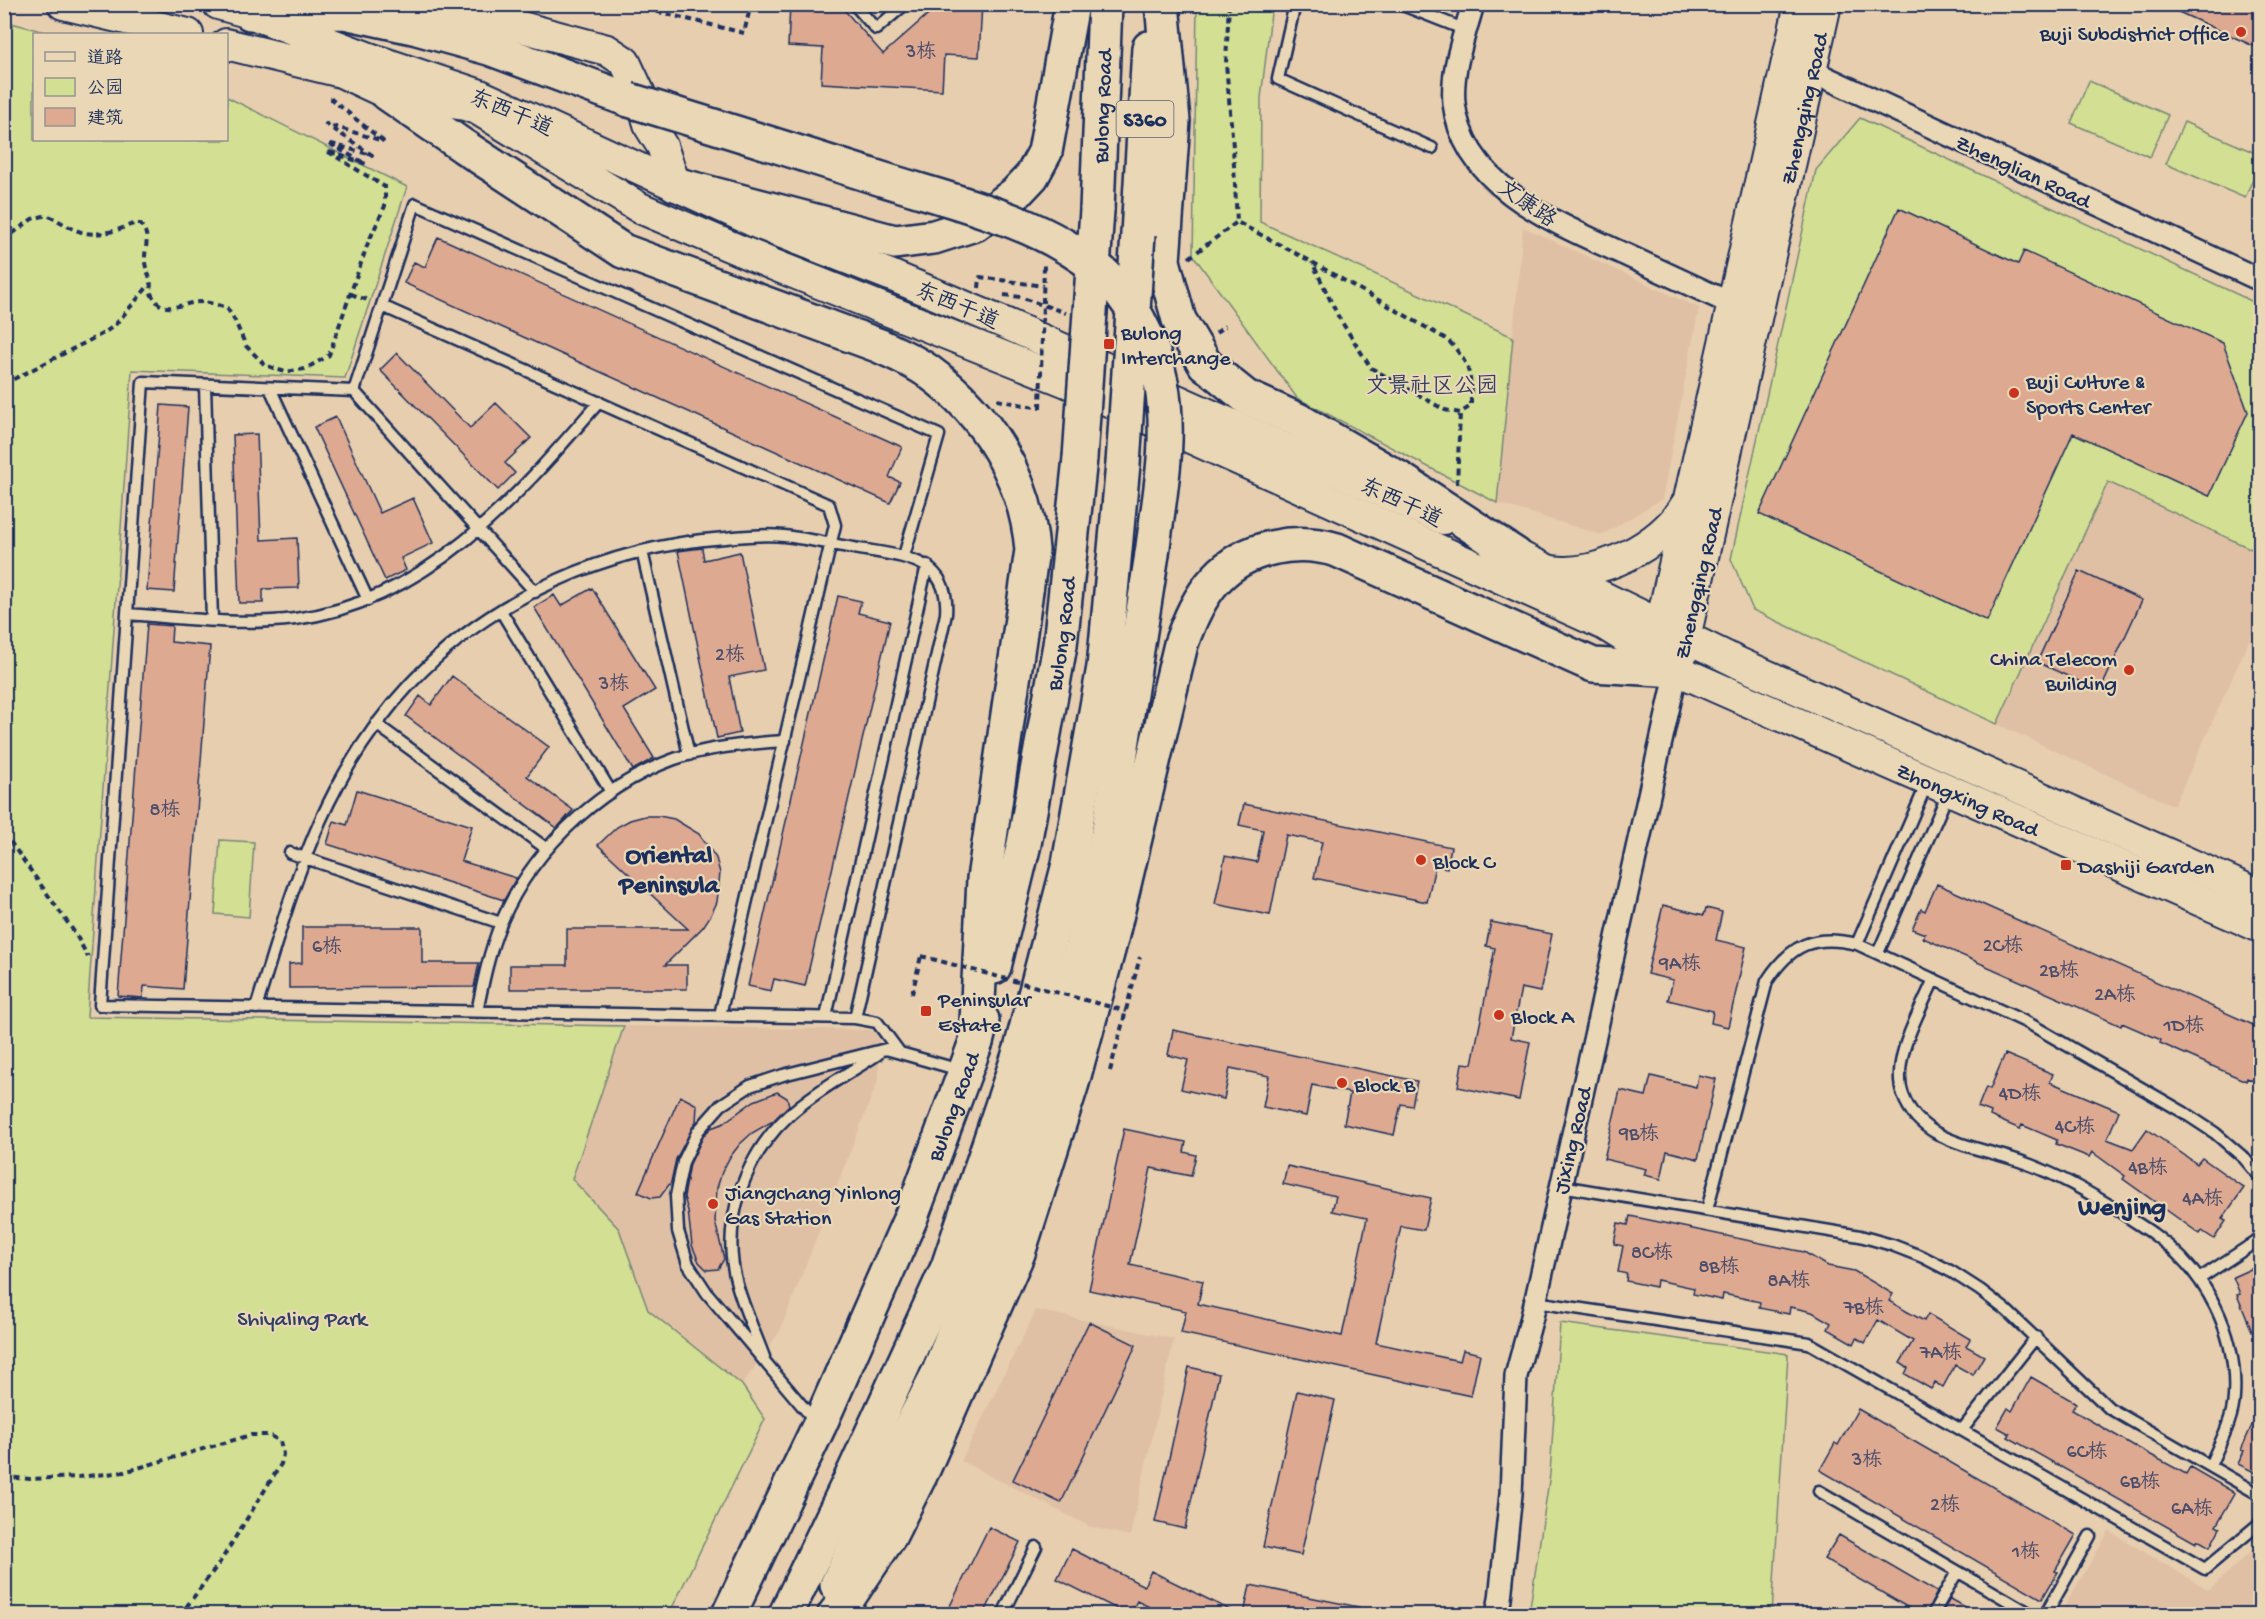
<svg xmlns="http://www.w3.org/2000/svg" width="2265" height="1619" font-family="'Gochi Hand','LXGW WenKai TC',sans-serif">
  <rect width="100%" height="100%" fill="#e7ceae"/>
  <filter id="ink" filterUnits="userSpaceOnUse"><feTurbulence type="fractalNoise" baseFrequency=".0167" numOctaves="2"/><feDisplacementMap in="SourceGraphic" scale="12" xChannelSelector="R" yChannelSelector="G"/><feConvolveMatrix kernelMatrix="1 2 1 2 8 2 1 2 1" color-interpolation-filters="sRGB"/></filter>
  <g filter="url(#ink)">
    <path fill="#e0c0a4" d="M1523,227L1699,308L1662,499L1602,535L1497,503Z
      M2108,482L2260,553V617L2174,806L1997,724Z
      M624,1026L879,1030V1078L780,1331L742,1385L648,1310L619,1229L572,1179Z
      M1036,1310L1174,1339L1130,1536L1091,1527L961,1461Z
      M2109,1531L2209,1590L2260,1543V1614H2060Z"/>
    <path fill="#d3df92" stroke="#778778" stroke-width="1.5" d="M1197,5H1272L1261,98L1260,222L1513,337L1497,503L1297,398L1193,255Z
      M4,21L52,34H34V140H226L227,97L407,187L345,378L132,370L87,1017L624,1026L572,1179L619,1229L648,1310L742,1385L765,1419L669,1614H5Z
      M2089,81L2168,115L2150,157L2071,123Z
      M1860,118L2260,305V553L2108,482L1997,724L1753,610L1731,559L1816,170Z
      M2184,122L2260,155V162L2245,198L2166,164Z
      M220,840L254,842L249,917L215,914Z
      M1560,1323L1788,1354L1772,1614H1529L1550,1474Z"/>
    <path fill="#dda991" stroke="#1b2f5e" stroke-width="1.5" d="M790,4H839L883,54L935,8L959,9V4H982L979,57L944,55L942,90L821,83L823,48L788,46Z
      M2161,4H2260V49Z
      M1899,208L2018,264L2024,251L2223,343L2248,412L2209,496L2073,433L1987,621L1759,514Z
      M438,237L902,447L889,477L900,482L890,503L404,283L414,262L425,267Z
      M397,353L470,428L496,403L531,438L505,463L515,473L498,490L380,370Z
      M161,405L188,407L174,592L147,590Z
      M336,417L380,513L413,498L433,543L401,558L406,570L385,580L314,427Z
      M257,434L261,540L297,538L299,588L263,589V603H239L233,435Z
      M702,548L704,560L740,552L764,670L729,677L740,733L717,738L678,551Z
      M2079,571L2142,600L2100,691L2037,662Z
      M592,588L655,690L624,709L654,758L633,770L534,607L554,595L561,606Z
      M838,596L861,601L858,613L890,621L805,986L774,979L771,991L748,986Z
      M147,624L172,626L171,642L210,646L183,989L144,986L143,998L118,996Z
      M452,676L549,747L527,776L573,810L557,828L406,716L420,696L431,705Z
      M357,790L472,826L461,861L516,878L504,900L327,844L334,821L347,825Z
      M1244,804L1451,847L1447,868L1435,866L1427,902L1314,878L1322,842L1286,835L1270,915L1215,904L1225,856L1257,862L1263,830L1239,825Z
      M645,816H659L674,819L699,834L716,858L720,873L717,902L711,915L703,927L665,965H687V989H510V965H567V929H688L598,845L617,827L630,820Z
      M1937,884L2260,1028V1084L2247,1078L2246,1081L2160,1043L2161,1040L2122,1023L2121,1026L1923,938L1925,934L1912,929L1921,909L1925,911Z
      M1663,905L1704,915L1706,908L1722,912L1716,940L1746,947L1728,1027L1711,1023L1713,1011L1668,1000L1673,980L1647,974Z
      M1491,922L1552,934L1540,992L1521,988L1511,1038L1530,1042L1519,1100L1458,1087L1462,1063L1472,1064L1495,948L1486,946Z
      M302,927H422V963H479L474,987L289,988V964L302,963Z
      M1173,1030L1417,1081L1412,1106L1401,1104L1394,1135L1344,1124L1350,1093L1312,1085L1306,1116L1263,1107L1269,1076L1230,1068L1224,1099L1181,1089L1188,1060L1168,1055Z
      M2005,1054L2053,1074L2050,1082L2119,1111L2107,1139L2133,1149L2147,1129L2197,1164L2202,1158L2244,1188L2222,1219L2226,1221L2214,1239L2202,1231L2200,1234L2123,1179L2125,1176L2092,1152L2089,1157L2056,1144L2057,1140L2022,1125L2020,1129L1990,1116L1991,1112L1978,1107L1986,1087L1990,1089Z
      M1698,1075L1716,1079L1698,1159L1667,1151L1661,1179L1644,1175L1646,1169L1604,1159L1620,1090L1646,1096L1651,1076L1696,1087Z
      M777,1092L787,1098L789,1105L773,1121L752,1133L740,1144L730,1157L722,1172L717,1188L715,1221L724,1259L718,1269L707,1270L699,1262L692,1245L688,1211L684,1197L690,1164L704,1135L711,1128L722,1124L754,1101Z
      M680,1096L697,1105L696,1122L676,1159L671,1182L660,1197L651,1198L638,1192Z
      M1124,1129L1186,1142L1184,1152L1196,1155L1191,1176L1151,1168L1130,1265L1203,1281L1198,1304L1342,1336L1367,1218L1332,1211L1336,1196L1283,1184L1287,1166L1431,1198L1424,1230L1401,1226L1376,1343L1460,1361L1463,1350L1480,1354L1471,1396L1181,1333L1186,1311L1089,1290Z
      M1630,1216L1804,1252L1828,1266L1854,1271L1893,1294L1889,1301L1906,1311L1924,1321L1928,1314L1970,1339L1966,1346L1984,1356L1973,1375L1955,1365L1943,1387L1935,1383L1931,1389L1905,1374L1908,1368L1900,1363L1913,1341L1878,1320L1865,1343L1857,1338L1854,1344L1828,1329L1831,1323L1812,1312L1790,1307L1789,1314L1759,1308L1760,1302L1742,1298L1723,1294L1722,1300L1693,1294L1694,1288L1657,1280L1656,1287L1626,1281L1627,1274L1618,1272L1623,1246L1614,1244L1618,1223L1628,1225Z
      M2253,1268L2260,1285V1351L2237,1295L2240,1294L2233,1277Z
      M1089,1322L1136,1345L1061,1503L1013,1480Z
      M1189,1367L1219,1374L1185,1529L1155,1522Z
      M2031,1377L2076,1403L2072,1410L2138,1448L2186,1474L2190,1467L2235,1493L2216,1526L2220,1528L2210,1547L2198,1540L2196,1543L2008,1437L2010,1434L1997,1427L2008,1408L2012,1411Z
      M1297,1391L1335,1400L1301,1555L1263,1547Z
      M2260,1407V1475L2238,1464L2244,1451L2241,1450Z
      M1858,1409L2076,1535L2055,1571L2058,1572L2042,1599L1820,1470L1835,1443L1838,1445Z
      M989,1527L1020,1542L984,1614H946Z
      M1839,1535L1937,1592L1926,1614H1919L1824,1559Z
      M1072,1549L1144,1586L1151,1571L1238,1614H1164L1137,1601L1130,1614H1127L1057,1579Z
      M1250,1585L1359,1607L1358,1614H1244Z
      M1950,1599L1977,1614H1941Z"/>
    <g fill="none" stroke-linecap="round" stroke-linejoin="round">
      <g stroke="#1b2f5e" stroke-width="15">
        <path id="lane" d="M854,4L876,29L905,4
          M1295,4L1278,79L1432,148
          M1400,4L1466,30
          M382,306L829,505L835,525L720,1015
          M205,385L212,620
          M270,388L368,600
          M354,391L535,592
          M642,551L689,755
          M501,611L611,792
          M127,614C182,618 240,626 295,619C428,601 516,498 599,402
          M376,724L547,849
          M290,853L501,923
          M1857,944L1928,781
          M1878,953L1949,791
          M1934,979C1920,1012 1890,1060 1903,1095C1921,1145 1983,1147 2025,1163C2059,1175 2092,1194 2122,1213C2133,1221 2146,1228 2156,1236C2207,1273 2238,1335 2234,1397C2233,1421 2219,1444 2210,1466
          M256,1008C294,886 320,780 411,683C490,598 609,546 725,538C744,536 765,534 784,536C811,539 839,546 866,550C908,557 950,561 946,614L855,1018
          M477,1012C483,982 489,952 501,923C534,845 608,778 690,754C721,746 753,743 785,741
          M826,1017L927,565
          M900,1053L877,1022L855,1018L100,1005L143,382L354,391L415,204L939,435L904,556
          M1561,1186L1860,1236L1892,1245L1923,1257L1952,1272L1980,1290L2006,1310L2109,1408L2260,1495
          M1707,1210L1767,981C1791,944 1814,934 1857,944L2030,1024L2183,1112L2215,1133L2244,1158L2260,1177
          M2199,1279L2260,1239
          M1535,1302L1809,1343L2205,1569L2260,1523
          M764,1357C755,1333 744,1309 737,1284C720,1225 744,1157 788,1116C814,1092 848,1074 878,1054
          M815,1421L707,1293L688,1264L678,1231L676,1196L683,1162L698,1131L721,1105L750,1086L783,1075L886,1049L960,1070
          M1962,1430L2036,1337
          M1819,1491L2031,1614
          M1003,1614L1036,1547
          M1933,1614L1957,1572
          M2046,1614L2090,1536"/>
      </g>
      <g stroke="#1b2f5e" stroke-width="26">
        <path id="street" d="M1473,4C1464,37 1451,69 1454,103C1463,187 1558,224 1624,254C1660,271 1696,287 1732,304
          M1799,65L2260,280
          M1497,1614L1500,1599L1511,1494L1516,1376L1532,1317L1677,670"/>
      </g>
      <g stroke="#1b2f5e" stroke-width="34">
        <g id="secondary">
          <path d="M63,4L188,34"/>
          <path d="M218,4L250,13L372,59L480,95L757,223L890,275L1009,325L1443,519"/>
          <path d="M436,4L607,50L625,62L640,94L650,127L662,146L675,184"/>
          <path id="s1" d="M226,44L341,72L388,94L465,105L477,109L640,208L774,265L1067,382L1605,625L1677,670L2260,927"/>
          <path d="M1494,544L1741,664L2260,895"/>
          <path d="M1552,571C1598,578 1662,545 1685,506"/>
          <path d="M1667,642L1661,624L1800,4"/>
          <path id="s2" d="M1681,656L1826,4"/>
        </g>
      </g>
      <g stroke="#1b2f5e" stroke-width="38">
        <g id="primary">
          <path d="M1162,4L1173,121L1163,261L1179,320L1205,364L1246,397L1298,420L1400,479L1516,555"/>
          <path d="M250,13L344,12L417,28L489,48L629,100"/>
          <path d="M388,94L463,146L623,251L880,346C897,354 914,361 929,372C987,414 1026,479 1032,550L984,879L976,1042"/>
          <path d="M675,184L895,242L934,237L975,224L1015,194L1032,176L1045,152L1072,4"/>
          <path id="s3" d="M1097,210L1105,4"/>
          <path d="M1138,234L1149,48"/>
          <path id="s4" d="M994,967L1024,844L1060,645L1080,458"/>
          <path d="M837,1585L890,1467L939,1372L1000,1209L1054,1045L1082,944L1109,829L1152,554"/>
          <path id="s5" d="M729,1614L819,1426L911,1217L976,1042L982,1020"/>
          <path d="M786,1614L856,1468L948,1267L1021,1049L1069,864L1104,667L1123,464"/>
          <path d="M835,1614L850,1595L890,1535L924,1467L1018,1253L1072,1083L1111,939L1181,644C1189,621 1199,597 1216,579C1246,546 1297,538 1337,550L1593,665L1677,670"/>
        </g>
      </g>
      <path stroke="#1b2f5e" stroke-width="4" stroke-dasharray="6 4.5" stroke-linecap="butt" d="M626,4L744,33L751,4
        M1229,4L1226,63L1233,147L1237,222L1312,262L1448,340C1471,366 1471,372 1471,406L1460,413L1445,410L1371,368L1338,316L1312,262
        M4,240L32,219L47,215C74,228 80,239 113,231C123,229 130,223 140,224C152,237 144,246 145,262C146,274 153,277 150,291C162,320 181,301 204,302C211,303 220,306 227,308L235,321L246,346L265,365L285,372L305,369L321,360L329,355L368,243L385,206V187L327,151L366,164L328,143L372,155L326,124L383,141L331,99L332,95
        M1189,258L1237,222
        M979,288L980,277L1043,286
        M351,294L370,301
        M1004,295L1020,297L1066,313
        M1216,333L1225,326
        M4,384L104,333L115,325L150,284
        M997,400L1040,408
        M1457,484L1460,413
        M4,833L75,933L88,957
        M912,994L921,956
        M1110,1071L1140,957
        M4,1477L30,1479L78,1477L124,1472L251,1435H269L280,1441L283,1454L281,1464L220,1562L181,1614"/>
      <use href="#lane" stroke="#ead7b5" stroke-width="10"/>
      <use href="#street" stroke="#ead7b5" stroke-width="21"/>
      <use href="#secondary" stroke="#ead7b5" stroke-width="30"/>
      <use href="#primary" stroke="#ead7b5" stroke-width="33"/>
      <g stroke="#1b2f5e" stroke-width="38" stroke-linecap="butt">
        <path id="primary-bridge" d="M629,100C715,126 800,153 885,180C955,202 1040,221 1098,269C1130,295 1153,341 1161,382C1172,438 1159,498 1152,554
          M1080,458L1097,210
          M1123,464L1138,234"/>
      </g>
      <path stroke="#1b2f5e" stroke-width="4" stroke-dasharray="6 4.5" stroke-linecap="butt" d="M1040,408L1044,265
        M921,956L1126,1011"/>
      <use href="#primary-bridge" stroke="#ead7b5" stroke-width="33"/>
    </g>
  </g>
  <g fill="#c8321e" stroke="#ead7b5" stroke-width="2">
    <circle cx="2241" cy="32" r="6"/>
    <rect x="1103" y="338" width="12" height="12" rx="3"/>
    <circle cx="2014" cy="393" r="6"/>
    <circle cx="2129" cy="670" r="6"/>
    <circle cx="1421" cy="860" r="6"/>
    <rect x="2060" y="859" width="12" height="12" rx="3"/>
    <rect x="920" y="1005" width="12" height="12" rx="3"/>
    <circle cx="1499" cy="1015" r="6"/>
    <circle cx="1342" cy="1083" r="6"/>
    <circle cx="713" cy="1204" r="6"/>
  </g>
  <g text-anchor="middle" stroke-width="4.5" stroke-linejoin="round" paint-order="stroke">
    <g font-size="20" fill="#4c4e6b">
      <text x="921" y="57">3栋</text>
      <text x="730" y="660">2栋</text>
      <text x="614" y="689">3栋</text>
      <text x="165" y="815">8栋</text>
      <text x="2003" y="951">2C栋</text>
      <text x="327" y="952">6栋</text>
      <text x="1680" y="969">9A栋</text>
      <text x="2059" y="976">2B栋</text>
      <text x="2115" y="1000">2A栋</text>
      <text x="2184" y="1031">1D栋</text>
      <text x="2020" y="1099">4D栋</text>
      <text x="2075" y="1132">4C栋</text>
      <text x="1639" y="1139">9B栋</text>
      <text x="2148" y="1173">4B栋</text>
      <text x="2203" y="1204">4A栋</text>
      <text x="1652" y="1258">8C栋</text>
      <text x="1719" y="1272">8B栋</text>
      <text x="1789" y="1286">8A栋</text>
      <text x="1864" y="1313">7B栋</text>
      <text x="1941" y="1358">7A栋</text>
      <text x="2087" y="1457">6C栋</text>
      <text x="1867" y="1465">3栋</text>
      <text x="2140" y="1487">6B栋</text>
      <text x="1945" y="1510">2栋</text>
      <text x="2192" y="1514">6A栋</text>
      <text x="2026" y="1557">1栋</text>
    </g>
    <rect fill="#ead7b5" stroke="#596178" stroke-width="1.5" x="1116.5" y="101" width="57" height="36" rx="4.5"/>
    <g font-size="21" font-weight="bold" fill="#1b2f5e">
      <text x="1145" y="126">S360</text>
    </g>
    <g font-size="22" fill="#1b2f5e" stroke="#ead7b5" text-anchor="start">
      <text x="2229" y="40" text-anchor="end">Buji Subdistrict Office</text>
      <text x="1121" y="339">Bulong<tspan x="1121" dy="25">Interchange</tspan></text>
      <text x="2026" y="388">Buji Culture &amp;<tspan x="2026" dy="25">Sports Center</tspan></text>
      <text x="2117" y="665" text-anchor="end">China Telecom<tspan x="2117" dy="25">Building</tspan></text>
      <text x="1433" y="868">Block C</text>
      <text x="2078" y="873">Dashiji Garden</text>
      <text x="938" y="1006">Peninsular<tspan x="938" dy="25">Estate</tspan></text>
      <text x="1511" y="1023">Block A</text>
      <text x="1354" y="1091">Block B</text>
      <text x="725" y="1199">Jiangchang Yinlong<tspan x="725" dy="25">Gas Station</tspan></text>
    </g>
    <g font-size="22" fill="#1b2f5e" stroke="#ead7b5">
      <text dy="8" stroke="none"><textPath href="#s3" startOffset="104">Bulong Road</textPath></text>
      <text dy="8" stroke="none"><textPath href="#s2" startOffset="561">Zhengqing Road</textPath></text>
      <text transform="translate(512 111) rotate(23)" y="8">东西干道</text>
      <text transform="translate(2024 170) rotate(25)" y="8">Zhenglian Road</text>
      <text transform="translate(1528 202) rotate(35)" y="8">文康路</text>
      <text transform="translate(958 304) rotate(23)" y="8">东西干道</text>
      <text transform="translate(1402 501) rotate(25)" y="8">东西干道</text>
      <text transform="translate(1697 583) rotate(-77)" y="8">Zhengqing Road</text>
      <text dy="8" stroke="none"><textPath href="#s4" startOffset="340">Bulong Road</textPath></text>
      <text dy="8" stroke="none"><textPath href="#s1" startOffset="1906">Zhongxing Road</textPath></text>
      <text dy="8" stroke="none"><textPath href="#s5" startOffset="555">Bulong Road</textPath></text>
      <text transform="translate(1571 1140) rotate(-77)" y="8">Jixing Road</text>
    </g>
    <g font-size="22" fill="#2d4163" stroke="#ead7b5">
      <text x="1432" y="392">文景社区公园</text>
      <text x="302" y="1325">Shiyaling Park</text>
    </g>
    <g font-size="26" font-weight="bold" fill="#1b2f5e" stroke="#ead7b5">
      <text x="669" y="862">Oriental<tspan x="669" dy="30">Peninsula</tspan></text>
      <text x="2122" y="1214">Wenjing</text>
    </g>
  </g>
  <rect width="2265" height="1619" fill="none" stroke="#ead7b5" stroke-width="24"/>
  <rect x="12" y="12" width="2241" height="1595" fill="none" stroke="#1b2f5e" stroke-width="2" filter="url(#ink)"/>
  <rect x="33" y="33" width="195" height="108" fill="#ead7b5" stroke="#979492" stroke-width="1.5"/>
  <rect x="45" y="52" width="30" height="9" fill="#ead7b5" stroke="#979492" stroke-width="1.5"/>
  <text x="87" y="63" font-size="18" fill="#1b2f5e">道路</text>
  <rect x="45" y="78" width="30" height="18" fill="#d3df92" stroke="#979492" stroke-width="1.5"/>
  <text x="87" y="93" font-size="18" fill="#1b2f5e">公园</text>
  <rect x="45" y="108" width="30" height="18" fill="#dda991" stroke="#979492" stroke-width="1.5"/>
  <text x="87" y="123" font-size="18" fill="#1b2f5e">建筑</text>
</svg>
